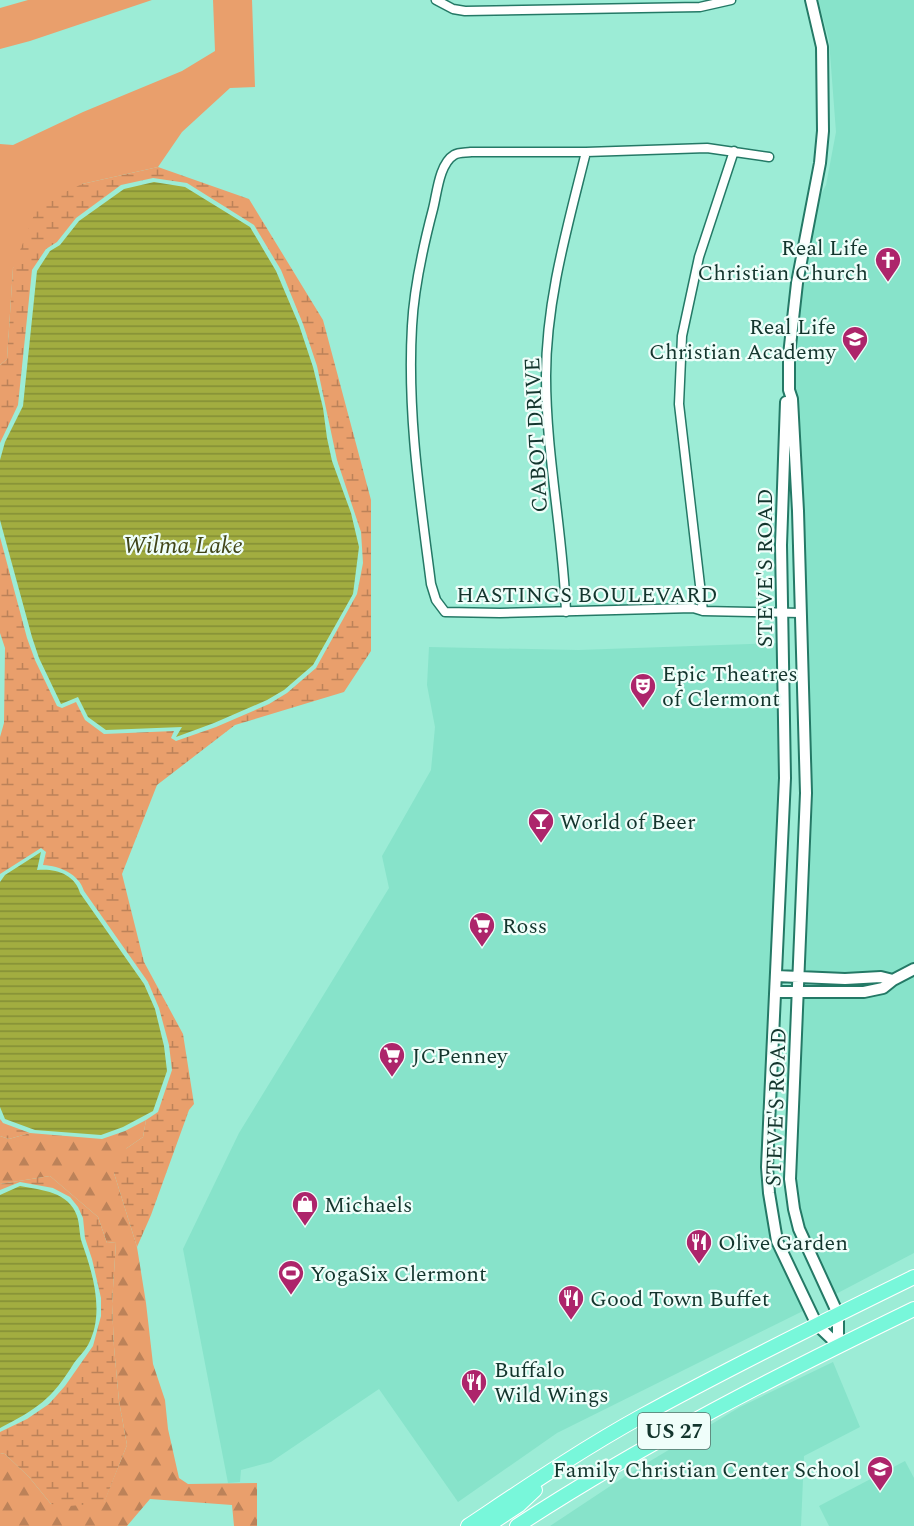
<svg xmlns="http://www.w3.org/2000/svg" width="914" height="1526" font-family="Spectral,serif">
  <defs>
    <pattern id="forest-firs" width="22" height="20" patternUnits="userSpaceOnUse" patternTransform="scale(1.5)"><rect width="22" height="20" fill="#e99f6c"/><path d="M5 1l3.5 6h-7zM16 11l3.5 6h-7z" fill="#bc8259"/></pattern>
    <pattern id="wetland-marsh" width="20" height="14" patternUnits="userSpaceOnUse" patternTransform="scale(1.5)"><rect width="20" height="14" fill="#e99f6c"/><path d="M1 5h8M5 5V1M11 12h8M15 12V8" fill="none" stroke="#bc8259"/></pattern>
    <pattern id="water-rules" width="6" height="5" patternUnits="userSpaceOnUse" patternTransform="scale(1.5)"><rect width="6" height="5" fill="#a2ad40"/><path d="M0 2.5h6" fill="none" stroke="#838e36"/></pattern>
  </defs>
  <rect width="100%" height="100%" fill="#9cecd6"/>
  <path fill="#87e3ca" d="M818,0H914V963L904,970L891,975L853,976L805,973L813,794L810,755L808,642L795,407L796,318L817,202L826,185L836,132L829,40Z
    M776,643L780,768L762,1190L772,1242L803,1311L557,1433L458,1502L379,1389L271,1462L241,1470L240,1482L228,1483L183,1249L239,1133L389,888L382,856L431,770L435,727L427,685L429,647L578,650Z
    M914,975V1253L834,1295L808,1237L802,1218L796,1189L795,1168L803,997L870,996L885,993L895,985Z
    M833,1362L860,1427L804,1456L801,1526H550L627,1475L740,1407Z
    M905,1461L914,1478V1526H829L819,1506Z"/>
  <path fill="#e99f6c" d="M28,0H152L30,41L0,49V8Z
    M213,0H252L255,87L230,88L182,132L158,167L82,184L13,268L7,359L0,365V144L13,145L83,112L182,71L215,51Z"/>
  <path fill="url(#forest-firs)" d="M146,1120L143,1137L127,1148L114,1173L137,1247L146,1303L153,1364L165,1400L168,1429L179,1478L188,1484L257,1483V1526H234L232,1505L150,1499L127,1526H0V1453L5,1454L29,1477L51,1504L104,1502L127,1445L119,1401L114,1347L112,1304L116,1242L107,1243L98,1217L50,1176L0,1184V1136L9,1139L30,1133L102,1139L125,1131Z"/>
  <path fill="url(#wetland-marsh)" d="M158,167L249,199L323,320L371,500V651L344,692L235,725L157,785L122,874L144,962L183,1034L194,1104L189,1110L151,1215L137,1247L114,1173L115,1161L127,1148L143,1137L146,1120L158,1112L172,1070L169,1045L159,1008L148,982L84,891C79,874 60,866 43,865L46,852L41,848L0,874V737L4,723L5,648L0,633V537L27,638L35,660L57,706L62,708L76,702L85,720L104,734L174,731L171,738L176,741L216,727L269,704L287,693L316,668L357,594L363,563L361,532L337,460L317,366L303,324L281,270L254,225L187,183L153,178L121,185L76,218L57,242L46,249L32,270L18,405L0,443V365L7,359L13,268L38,205L82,184Z
    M0,1119L3,1123L30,1133L9,1139L0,1136Z
    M50,1176L98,1217L107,1243L116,1242L112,1304L114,1347L119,1401L127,1445L104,1503L69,1506L51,1504L29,1477L5,1454L0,1453V1432L27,1419L49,1404L65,1386L93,1346L101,1316V1298L92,1259L85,1238L83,1218L78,1207L70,1197L53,1188L20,1182L0,1190V1184Z"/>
  <path fill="url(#water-rules)" d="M154,182L185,187L250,227L276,271L299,325L313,367L323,408L327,438L332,461L351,513L359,547L353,594L313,665L284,690L267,700L214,723L176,737L182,727L106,730L88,717L78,697L61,704L39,658L32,637L0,520V460L5,442L23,406L37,271L50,251L60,245L79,221L124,189Z
    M41,852L37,870C55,868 75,874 80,893L144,984L155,1009L164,1046L167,1071L153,1111L123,1127L101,1135L35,1130L5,1119L0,1107V882L5,875Z
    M20,1186C42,1190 69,1192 77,1216C80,1225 79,1235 82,1243C93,1274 105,1314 88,1345C84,1352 78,1357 74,1363C52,1399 37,1409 0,1428V1195Z"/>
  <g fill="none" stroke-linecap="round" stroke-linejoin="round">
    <g stroke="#247966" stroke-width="11">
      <path id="minor" d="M436,0L453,9L465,11L700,7L731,0
        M769,157L707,148L586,152H471C466,153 459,152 454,155C439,164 437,194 433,209C423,247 414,287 412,326C407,413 420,498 431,584L436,600L445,612L500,613L693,608L703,611L801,613
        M703,611L679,404L682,336L699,257L734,151
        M566,612C563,533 546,455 546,376C546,300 568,225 586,152"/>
    </g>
    <g stroke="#247966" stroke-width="14">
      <path id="tertiary" d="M811,0L822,47L823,131L820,163L797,283L789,355V390L792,399L798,511L806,793L790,1179L794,1209L799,1229L838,1314V1345
        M786,402L781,545L785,778L767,1167L769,1193L777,1241L817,1325L838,1345
        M776,976L845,979L881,977L893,980
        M776,992H864L883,988L893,980L914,969"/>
    </g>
    <g stroke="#fff" stroke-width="16">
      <path id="trunk" d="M468,1526C525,1488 582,1449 642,1416C731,1367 822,1322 914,1277
        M487,1526L519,1505L535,1490
        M517,1526C644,1443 778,1375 914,1309"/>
    </g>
    <use href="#minor" stroke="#fff" stroke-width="8"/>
    <use href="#tertiary" stroke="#fff" stroke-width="10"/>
    <use href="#trunk" stroke="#78f7da" stroke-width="14"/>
  </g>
  <defs>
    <g id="church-pin" transform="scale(1.35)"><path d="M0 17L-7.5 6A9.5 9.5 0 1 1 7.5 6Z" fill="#ad256b" stroke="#effefa"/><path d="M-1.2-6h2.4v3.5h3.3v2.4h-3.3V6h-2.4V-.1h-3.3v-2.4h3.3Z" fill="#fff"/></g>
    <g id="school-pin" transform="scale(1.35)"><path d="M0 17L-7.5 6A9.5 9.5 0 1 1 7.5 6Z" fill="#ad256b" stroke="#effefa"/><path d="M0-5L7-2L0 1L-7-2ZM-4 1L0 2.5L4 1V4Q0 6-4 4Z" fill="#fff"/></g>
    <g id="theatre-pin" transform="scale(1.35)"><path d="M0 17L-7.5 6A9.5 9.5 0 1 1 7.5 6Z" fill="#ad256b" stroke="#effefa"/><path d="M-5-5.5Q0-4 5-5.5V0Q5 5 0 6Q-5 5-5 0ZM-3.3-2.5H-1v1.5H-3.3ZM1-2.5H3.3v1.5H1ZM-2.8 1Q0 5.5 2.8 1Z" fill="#fff"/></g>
    <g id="bar-pin" transform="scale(1.35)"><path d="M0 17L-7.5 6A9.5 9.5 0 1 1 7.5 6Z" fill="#ad256b" stroke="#effefa"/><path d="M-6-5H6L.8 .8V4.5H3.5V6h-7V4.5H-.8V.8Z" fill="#fff"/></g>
    <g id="supermarket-pin" transform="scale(1.35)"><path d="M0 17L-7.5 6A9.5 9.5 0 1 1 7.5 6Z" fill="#ad256b" stroke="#effefa"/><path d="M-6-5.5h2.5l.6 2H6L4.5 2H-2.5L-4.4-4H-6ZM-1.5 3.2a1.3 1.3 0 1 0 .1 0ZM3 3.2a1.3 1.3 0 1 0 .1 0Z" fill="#fff"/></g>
    <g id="shop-pin" transform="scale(1.35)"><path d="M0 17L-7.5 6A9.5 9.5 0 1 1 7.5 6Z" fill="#ad256b" stroke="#effefa"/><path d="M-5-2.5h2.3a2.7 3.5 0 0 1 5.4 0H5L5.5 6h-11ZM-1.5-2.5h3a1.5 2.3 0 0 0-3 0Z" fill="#fff"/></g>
    <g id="restaurant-pin" transform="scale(1.35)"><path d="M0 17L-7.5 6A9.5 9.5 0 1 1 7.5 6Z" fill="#ad256b" stroke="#effefa"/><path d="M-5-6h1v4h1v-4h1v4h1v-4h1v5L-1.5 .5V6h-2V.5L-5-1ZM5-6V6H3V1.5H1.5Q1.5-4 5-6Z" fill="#fff"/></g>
    <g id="stadium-pin" transform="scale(1.35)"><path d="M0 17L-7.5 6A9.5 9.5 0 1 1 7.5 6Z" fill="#ad256b" stroke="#effefa"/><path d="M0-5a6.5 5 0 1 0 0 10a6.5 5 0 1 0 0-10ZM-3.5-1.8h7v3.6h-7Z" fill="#fff"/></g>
  </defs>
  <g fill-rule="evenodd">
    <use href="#church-pin" x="888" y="260"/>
    <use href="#school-pin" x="855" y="339"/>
    <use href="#theatre-pin" x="643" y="686"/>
    <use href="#bar-pin" x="541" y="821"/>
    <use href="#supermarket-pin" x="482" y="925"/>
    <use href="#supermarket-pin" x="392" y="1055"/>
    <use href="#shop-pin" x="305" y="1204"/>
    <use href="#restaurant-pin" x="699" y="1242"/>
    <use href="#stadium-pin" x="291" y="1273"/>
    <use href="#restaurant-pin" x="571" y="1298"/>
    <use href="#restaurant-pin" x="474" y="1382"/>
    <use href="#school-pin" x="880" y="1469"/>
  </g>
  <g text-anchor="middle" stroke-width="4.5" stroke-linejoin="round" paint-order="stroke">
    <rect fill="#effefa" stroke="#55716a" stroke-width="1.5" x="638" y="1413" width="72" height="36" rx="4.5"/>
    <g font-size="21" font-weight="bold" fill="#13352d">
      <text x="674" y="1438">US 27</text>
    </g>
    <g font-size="22" fill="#13352d" stroke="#effefa" text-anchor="start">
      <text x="868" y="255" text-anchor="end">Real Life<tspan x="868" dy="25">Christian Church</tspan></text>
      <text x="836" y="334" text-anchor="end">Real Life<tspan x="836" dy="25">Christian Academy</tspan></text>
      <text x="662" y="681">Epic Theatres<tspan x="662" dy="25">of Clermont</tspan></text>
      <text x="560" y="829">World of Beer</text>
      <text x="502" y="933">Ross</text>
      <text x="412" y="1063">JCPenney</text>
      <text x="324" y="1212">Michaels</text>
      <text x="718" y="1250">Olive Garden</text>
      <text x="310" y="1281">YogaSix Clermont</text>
      <text x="590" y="1306">Good Town Buffet</text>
      <text x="494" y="1377">Buffalo<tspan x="494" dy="25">Wild Wings</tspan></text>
      <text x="860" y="1477" text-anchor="end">Family Christian Center School</text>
    </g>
    <g font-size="22" fill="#13352d" stroke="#effefa">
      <text transform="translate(535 435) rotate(-93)" y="8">CABOT DRIVE</text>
      <text transform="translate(764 568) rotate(-90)" y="8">STEVE'S ROAD</text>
      <text x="587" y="602">HASTINGS BOULEVARD</text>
      <text transform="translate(775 1107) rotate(-88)" y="8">STEVE'S ROAD</text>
    </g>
    <g font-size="24" font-style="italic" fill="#414619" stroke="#effefa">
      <text x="183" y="553">Wilma Lake</text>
    </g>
  </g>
</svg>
